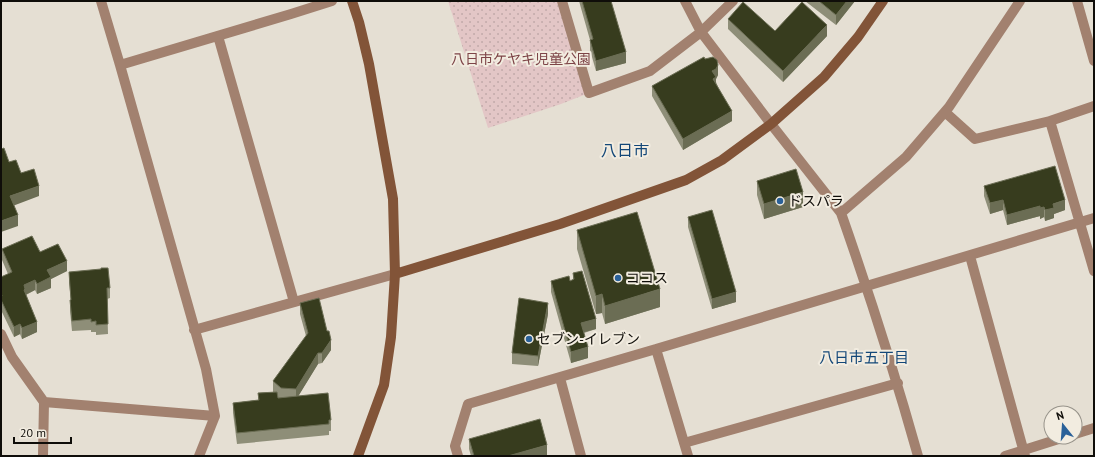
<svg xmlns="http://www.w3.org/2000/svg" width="1095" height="457" font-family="'PT Sans','Noto Sans JP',sans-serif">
  <defs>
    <pattern id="grass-dots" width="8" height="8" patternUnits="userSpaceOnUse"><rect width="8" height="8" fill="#e3c6c6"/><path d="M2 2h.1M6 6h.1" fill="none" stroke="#c2a9a9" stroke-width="1.8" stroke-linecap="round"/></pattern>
  </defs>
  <rect width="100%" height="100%" fill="#e5dfd3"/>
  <path fill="url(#grass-dots)" d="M448,1H557L589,93L561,104L488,128Z"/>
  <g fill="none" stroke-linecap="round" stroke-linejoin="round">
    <path stroke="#a2816f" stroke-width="10" d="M101,1L120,65L206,369L215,416L199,456
      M562,1L589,93L650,71L701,32L733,1
      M685,1L701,32L771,124L841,213L906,157L949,107L1020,1
      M1077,1L1094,61
      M218,36L294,302
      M120,65L291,14L332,1
      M1094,106L1050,121L1094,271
      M945,112L975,139L1050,121
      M841,213C869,293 895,374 918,456
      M970,256L1025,456
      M194,330L395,274
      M1,334L12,357L44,402
      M656,349L1094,218
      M560,378L581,456
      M1075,434L1094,428
      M684,443L898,383
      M43,456L44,402L215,416
      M458,456L455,446L468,404L656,349L688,456
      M1005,456L1065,437"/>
    <path stroke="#825438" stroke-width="10" d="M352,1L359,22L369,64L393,199L395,274L391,337L384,385L358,456
      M395,274L560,224L686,180L722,160L771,124L824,77L858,37L883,1"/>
  </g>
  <path fill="#8e8e78" d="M576,1H611L626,63L596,71L590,50V40L579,1L576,2Z
    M805,1H855L836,25Z
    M728,19L775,31L827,36L783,82L728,29Z
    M705,59L718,75L716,79V82L732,121L683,150L652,96V86Z
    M757,181L803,207L764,219L757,195Z
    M984,186L1065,210L1054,214V218L1045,221L1044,217L1040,219V216L1007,225L1003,210L990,214L984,196Z
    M688,217L736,302L712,309L688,227Z
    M577,230L660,307L605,324L602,313L596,314L577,249Z
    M2,249L40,252L67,271L51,279V288L37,294L35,290L26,295L37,332L22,339L20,334L14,337L1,310V277L8,274L2,260Z
    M69,272L110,288V298L107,299L108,334L96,335V332H91V330L72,331L70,311L71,300L69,283Z
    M573,273L596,329L584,333L588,358L571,363L551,292V281H570L573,280Z
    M300,303L331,350L322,363L318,364L298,396L331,420V431H329V435L237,444L233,413V403L258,400V393L273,392V381L306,336L300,314Z
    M548,314L538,366L512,364V353Z
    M469,439L547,455L544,456H471L469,449Z"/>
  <path fill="#6b6d54" d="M847,1H855L836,25V15Z
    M827,25V36L783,82V71Z
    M626,52V63L596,71V61Z
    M718,65V75L716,79V88L712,71Z
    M732,111V121L683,150V139Z
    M39,186V196L10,207V196Z
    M803,192V207L764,219V204Z
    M1003,200V210L990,214V203Z
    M1065,200V210L1054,214V218L1045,221V210L1053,204Z
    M1040,206V216L1007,225V215Z
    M1044,207V217L1040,219V208Z
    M18,215V226L1,232V221Z
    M67,261V271L51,279V288L37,294V284L47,270Z
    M35,280V290L25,295L24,300V285Z
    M660,289V307L605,324V306Z
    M736,292V302L712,309V299Z
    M602,294V313L596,314V296Z
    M548,303V314L538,366V356Z
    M596,319V329L581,333V323Z
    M37,322V332L22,339V328Z
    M20,324V334L14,337V327Z
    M331,340V350L322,363V353Z
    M588,347V358L571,363V352Z
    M318,353V364L296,400V389Z
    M547,445V455L544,456H508Z"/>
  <path fill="#373c1e" stroke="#6b6d54" d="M582,1H611L626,52L596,61L590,40L593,39Z
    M819,1H847L836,15Z
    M743,2L775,31L802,2L827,25L783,71L728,19Z
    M704,57L705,59L713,57L717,60L718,65L716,69L712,71L716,77L713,79L732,111L683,139L652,86Z
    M4,148L9,162L16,160L21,173L34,169L39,186L10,196L18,215L1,221V149Z
    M1055,166L1065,200L1053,204L1054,208L1045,210L1044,207L1040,208V206L1007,215L1003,200L990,203L984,186Z
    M796,169L803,192L764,204L757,181Z
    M712,210L736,292L712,299L688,217Z
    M637,212L660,289L605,306L602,294L596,296L577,230Z
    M32,236L40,252L58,244L67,261L47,270L51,277L37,284L35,280L24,285L25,289L24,290L37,322L22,328L20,324L14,327L1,300V296H2L1,293V277L12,272L2,249Z
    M101,268H108L110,288H107L108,324L96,325V321L91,322V319L72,321L70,300H71L69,272L101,269Z
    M582,271L596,319L581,323L588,347L571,352L551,281L569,276L570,281L574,279L573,273Z
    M319,298L327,331H329L331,340L322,353H318L296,389L281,388L273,381L308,333L300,303Z
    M519,298L548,303L538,356L512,353Z
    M277,392L278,398L328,393L331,420H329V424L237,433L233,403L259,400L258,393Z
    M540,419L547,445L508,456H474L469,439Z"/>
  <g fill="#2a6199" stroke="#f2ece0" stroke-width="1.5">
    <circle cx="780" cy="201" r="4"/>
    <circle cx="618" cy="278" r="4"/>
    <circle cx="529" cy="339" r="4"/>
  </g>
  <g text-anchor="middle" stroke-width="4" stroke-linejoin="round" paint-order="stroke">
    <g font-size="14" fill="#7d4447" stroke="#f2ece0">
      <text x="521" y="64">八日市ケヤキ児童公園</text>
    </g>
    <g font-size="14" fill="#0f0d09" stroke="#f2ece0" text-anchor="start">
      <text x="788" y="206">ドスパラ</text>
      <text x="626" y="283">ココス</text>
      <text x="537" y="344">セブン-イレブン</text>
    </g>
    <g font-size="15" fill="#134778" stroke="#f2ece0">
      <text x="864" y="363">八日市五丁目</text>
    </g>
    <g font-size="16" fill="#134778" stroke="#f2ece0">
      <text x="625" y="156">八日市</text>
    </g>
  </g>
  <rect width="1095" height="457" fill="none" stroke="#0f0d09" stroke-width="4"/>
  <g transform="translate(1063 425) rotate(343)"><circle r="19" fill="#f2ece0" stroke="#97938a"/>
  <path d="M0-3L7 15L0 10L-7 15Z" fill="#2a6199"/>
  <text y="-6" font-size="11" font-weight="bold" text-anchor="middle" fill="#0f0d09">N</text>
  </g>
  <path d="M14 437v6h57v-6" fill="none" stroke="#0f0d09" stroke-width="2"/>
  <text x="20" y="437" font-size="12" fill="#0f0d09" stroke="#f2ece0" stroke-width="3" paint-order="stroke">20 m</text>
</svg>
